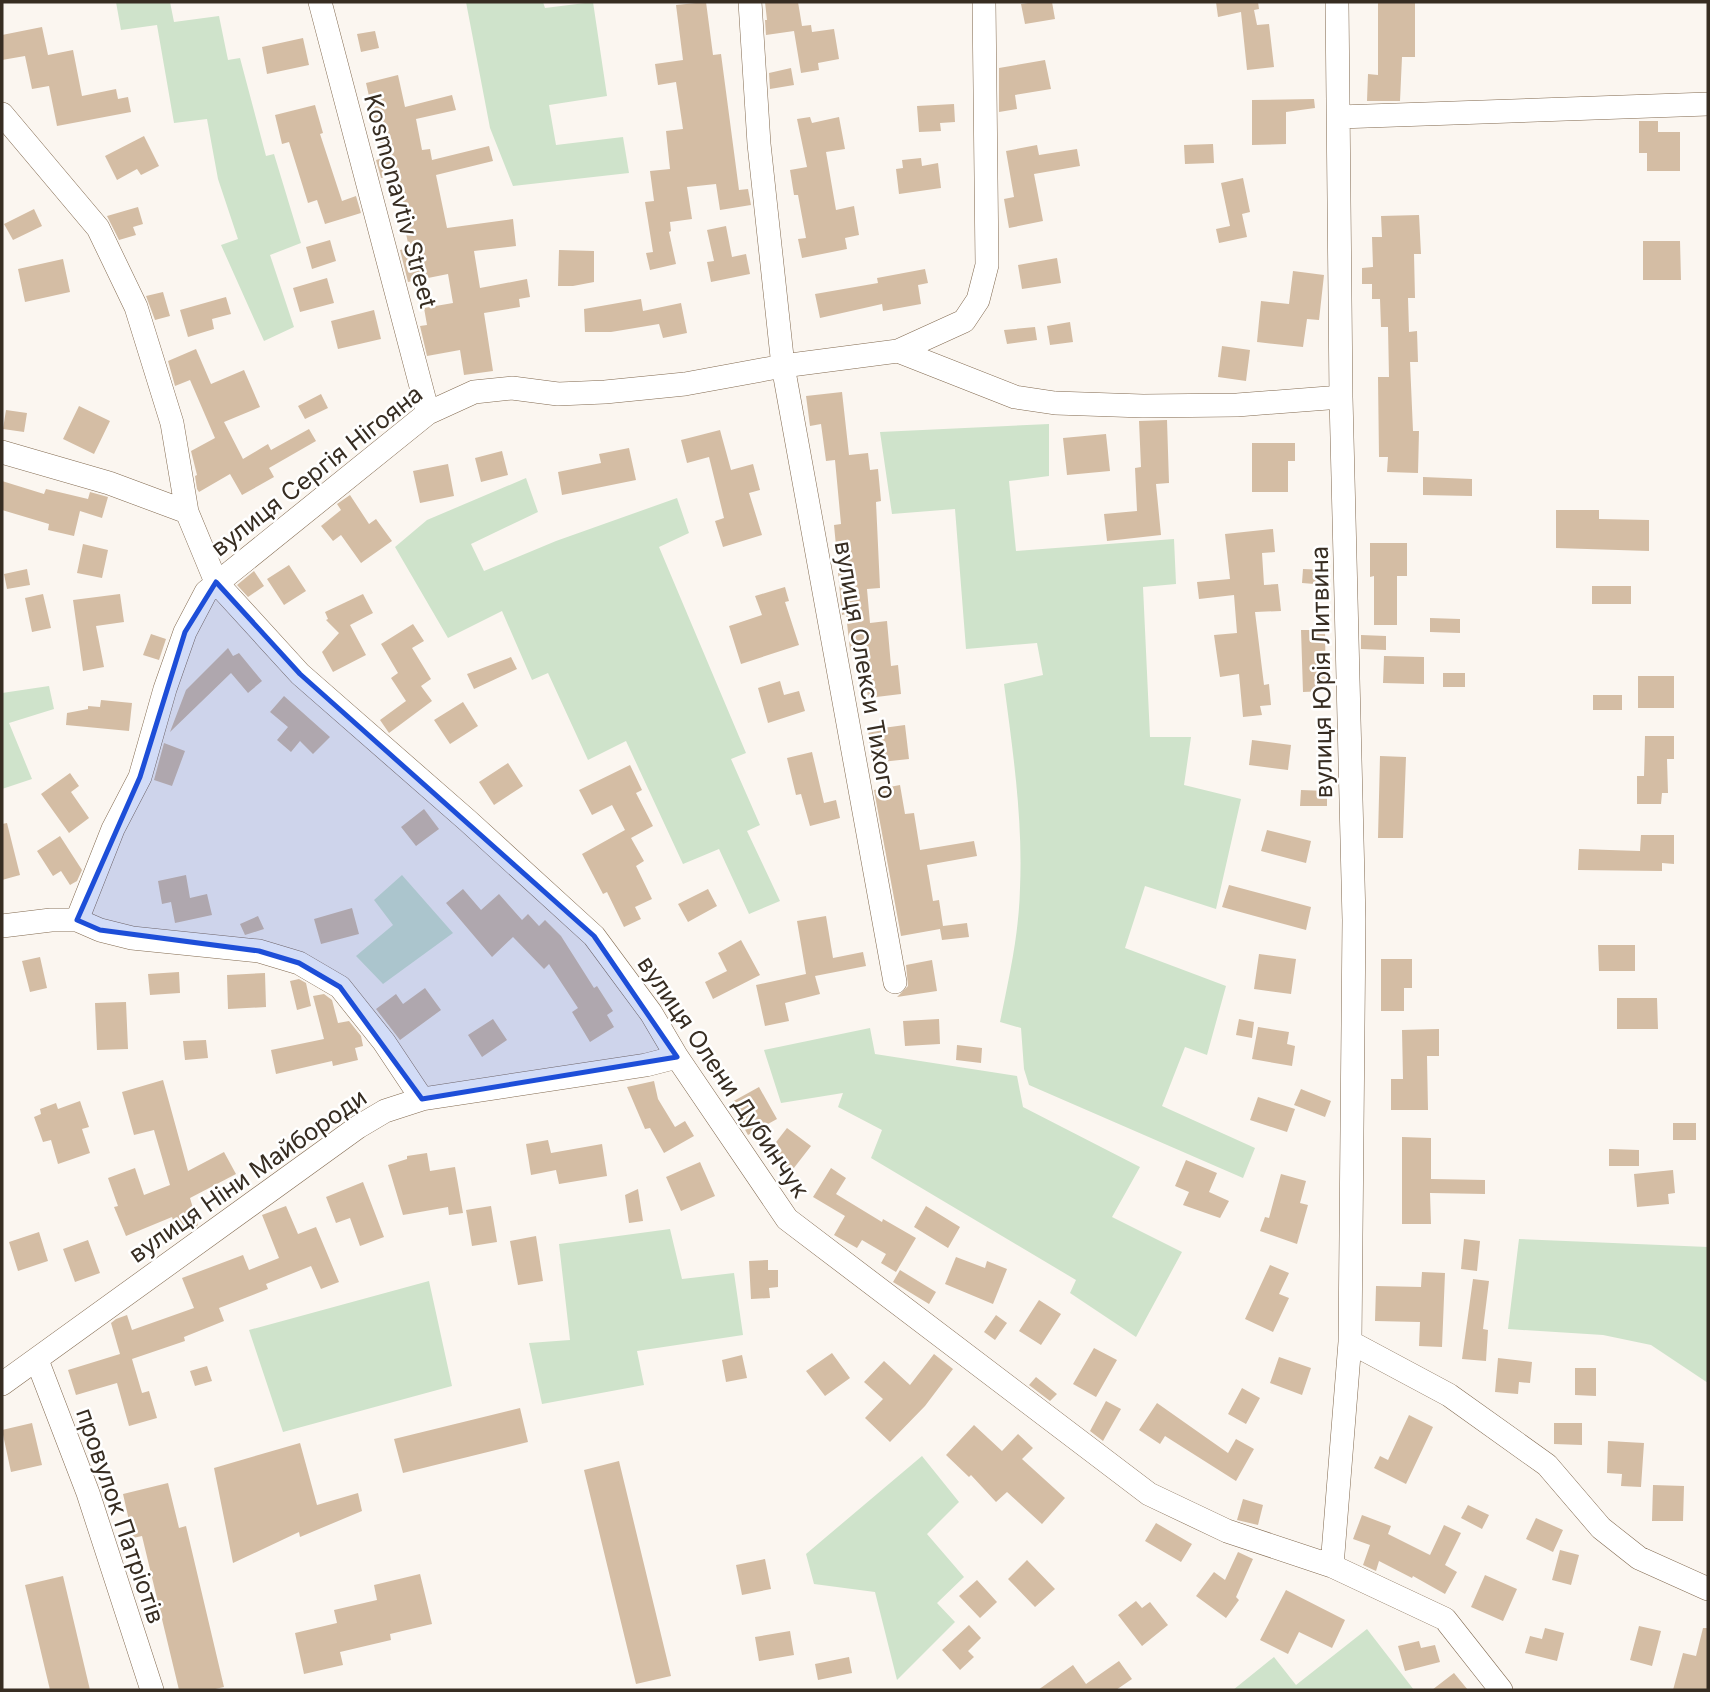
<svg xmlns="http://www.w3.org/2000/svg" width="1710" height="1692" font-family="Inter,sans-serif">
  <rect width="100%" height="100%" fill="#fbf6f0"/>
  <path fill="#cfe3cb" d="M116,2H170L174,22L219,16L228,60L240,58L266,156L274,154L301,243L270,255L294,327L264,341L221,245L238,239L218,179L207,119L174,123L157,25L121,30Z
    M466,2H543L545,8L593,2L607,96L549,105L556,145L623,137L629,173L513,186L490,128Z
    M1049,424V476L1009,481L1016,551L1174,539L1176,584L1143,587L1150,737H1191L1184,785L1241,799L1216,909L1145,886L1125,948L1226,986L1207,1055L1185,1047L1162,1106L1255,1148L1243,1178L1029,1085L1024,1069L1021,1028L1000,1022C1009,978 1019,934 1020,888C1023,820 1013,752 1004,684L1043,675L1037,643L966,649L955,509L892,514L880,432Z
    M526,478L538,512L471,544L484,571L556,541L677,498L689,533L659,547L746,753L731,759L760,825L747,831L780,901L749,914L719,849L683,864L626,741L588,760L548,673L532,680L502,611L448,638L395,547L427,520Z
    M49,686L54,709L9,723L32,779L2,789V693Z
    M402,875L453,933L383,984L356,956L393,925L374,900Z
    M870,1028L875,1054L1017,1076L1023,1107L1140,1167L1112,1217L1182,1252L1136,1337L1070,1293L1076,1280L871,1158L882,1130L838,1107L843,1093L781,1103L764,1050Z
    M670,1229L682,1279L734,1273L743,1335L637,1351L644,1385L542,1404L529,1343L570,1340L559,1244Z
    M1519,1239L1708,1247V1383L1651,1345L1603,1335L1508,1329Z
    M429,1281L452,1386L283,1432L249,1330Z
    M922,1456L959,1502L927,1534L964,1577L937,1603L955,1622L897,1680L875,1592L814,1584L806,1554Z
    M1367,1629L1414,1690H1233L1274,1657L1296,1685Z"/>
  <path fill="#d4bda4" d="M706,2L713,55L721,54L739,190L748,189L751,205L720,210L716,184L687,187L692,219L670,222L671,231L669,232L676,264L650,270L646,253L653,252L645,202L654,201L650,171L670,169L666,131L683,129L676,82L658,85L655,64L683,60L676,5Z
    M765,2H798L802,26L811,25L812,32L834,29L839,59L818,63L819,70L801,73L794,31L766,35L765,20H767Z
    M1035,2H1052L1055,19L1025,24L1021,4Z
    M1216,2H1258L1259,9L1254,10L1257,25L1269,24L1274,67L1247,70L1241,12L1218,17Z
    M1378,2H1415V57H1402L1400,101H1367L1368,74L1378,75Z
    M42,27L48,55L73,50L82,96L116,89L118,99L128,97L131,112L57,126L49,86L32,89L25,56L2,60V35Z
    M375,31L379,48L361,52L357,34Z
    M303,38L309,65L267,74L262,47Z
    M1045,60L1051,89L1015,95L1017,109L999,112V68Z
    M791,68L794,85L770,89L769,73Z
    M398,75L405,107L452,95L456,110L416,119L422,150L430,149L432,160L489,146L493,161L436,175L447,228L513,219L516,246L474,251L480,288L527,279L530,297L519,299L520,307L484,313L493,371L464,375L460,350L427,356L420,326L427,325L424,308L453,303L448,274L408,282L400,250L409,248L394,175L381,178L376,160L383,158L366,83Z
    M1314,99L1315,108L1286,112V144L1252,145V100Z
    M954,104L955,122L940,123L941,131L919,132L917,106Z
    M315,105L323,133L320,134L342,201L356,196L361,213L325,224L317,200L308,203L289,142L282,144L275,115Z
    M810,117L812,123L839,117L845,149L826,152L836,210L854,206L859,235L845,238L847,249L802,258L798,239L806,238L798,195H794L790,170L807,167L797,119Z
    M1639,121H1658V132H1680V171H1647V153H1639Z
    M144,136L159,166L141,175L137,169L117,180L105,156Z
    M1213,144L1214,163L1185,164L1184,145Z
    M1037,145L1039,155L1077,149L1080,166L1034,174L1043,221L1009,228L1004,199L1014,197L1006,151Z
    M921,158L922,166L938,163L941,188L899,194L896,169L903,168L902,160Z
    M1243,178L1250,212L1242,214L1247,237L1219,243L1216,229L1230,226L1221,183Z
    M138,207L143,224L133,227L136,235L119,240L107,216Z
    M34,209L42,226L13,240L4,224Z
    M1419,215L1421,254H1414L1415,298H1408L1409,332L1417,331L1418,362H1410L1413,431H1419L1418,473L1387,472L1388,457H1379L1378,377H1389L1388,327H1381L1380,299H1372V284H1362V268L1373,267L1372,237H1382L1381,216Z
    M726,226L732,257L746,254L750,274L711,282L707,262L714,261L707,230Z
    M330,240L336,261L312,269L306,247Z
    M1643,241H1680L1681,280H1643Z
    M559,250L594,251V282L573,286H558Z
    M1057,258L1061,283L1022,289L1018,265Z
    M63,259L70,292L25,302L18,269Z
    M925,269L928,283L918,285L921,304L883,311L882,304L820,318L815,294L878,283L877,278Z
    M1293,271L1324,275L1319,320L1307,319L1303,347L1257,342L1261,301L1289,304Z
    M327,278L334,303L300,312L293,288Z
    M163,292L170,316L155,320L146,296Z
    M226,297L231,314L212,319L214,329L188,337L180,310Z
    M641,299L643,311L681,303L687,333L663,338L659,324L611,332H585L584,309Z
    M374,310L381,339L338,349L331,321Z
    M1070,322L1073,342L1050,345L1047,326Z
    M1035,327L1037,340L1007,344L1004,330Z
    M1222,346L1250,350L1246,381L1218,377Z
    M196,349L211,384L244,370L260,407L224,422L243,459L268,444L271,450L309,429L316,441L269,468L274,477L242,495L230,474L199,492L197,489L195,476L197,475L191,451L215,438L190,380L175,386L168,361Z
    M842,392L849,455L868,453L870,470L878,469L881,501L876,502L880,588L867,589L870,623L887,621L891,666L898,665L901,694L868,698L862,649L850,650L846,614L842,615L838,573L844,572L842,546H836L834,525L841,524L835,460L826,461L821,424L810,426L806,396Z
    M321,394L328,408L305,419L298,406Z
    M79,406L110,421L94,454L63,439Z
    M6,410L27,413L24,432L3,429Z
    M1167,420L1169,483L1156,484L1161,535L1107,541L1104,514L1137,511L1135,468L1141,467L1139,421Z
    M720,430L731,470L753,464L760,490L749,493L762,535L723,547L715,521L724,518L709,457L687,463L681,440Z
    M1106,434L1110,471L1067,475L1063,438Z
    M1252,443H1295V461H1288V492H1252Z
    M629,448L636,480L562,495L558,472L601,463L599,454Z
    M502,451L508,475L481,482L475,458Z
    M448,464L454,496L420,503L413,471Z
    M1423,477L1472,479V496L1423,495Z
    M2,481L44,494L46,489L88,499L90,492L108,497L102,518L80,511L74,536L48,530L49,524L2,510Z
    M350,495L369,524L376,519L392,541L361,563L341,535L333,541L321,526L341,510L337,504Z
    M1556,510H1599V519L1649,520V551L1556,548Z
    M1273,529L1275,552L1262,553L1264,585L1278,584L1281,611L1255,612L1264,685L1269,684L1271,705L1260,706L1262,715L1243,717L1239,674L1220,677L1214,635L1237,633L1234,595L1199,599L1197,582L1230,579L1225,534Z
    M1370,543H1407V576H1397V625H1374V576L1370,577Z
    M83,544L108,550L102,578L77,573Z
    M289,565L306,591L284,605L267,579Z
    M27,569L30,585L7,589L4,574Z
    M1303,569L1327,570V585L1302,583Z
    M254,571L264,586L248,597L237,585Z
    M1592,586H1631V604H1592Z
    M785,587L789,601L785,602L799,645L741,664L729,626L762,615L755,596Z
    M43,594L51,628L32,632L25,598Z
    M120,594L124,622L96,626L104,667L83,671L73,600Z
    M363,594L373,613L350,625L366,655L333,672L322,652L339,633L326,620L328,619L325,612Z
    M1430,618L1460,619V633L1430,632Z
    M413,624L424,641L412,648L431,679L421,686L432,701L389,733L380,720L406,701L391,678L398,673L381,644Z
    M1301,630H1325L1326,691L1303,692Z
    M151,634L166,639L159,660L143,655Z
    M1361,635L1386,636V650L1361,649Z
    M228,648L233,656L239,653L262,681L248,693L231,673L170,732L186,690Z
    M1384,656L1424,657V684L1383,683Z
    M511,657L517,669L474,689L467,674Z
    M1443,673H1465V687H1443Z
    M1638,676H1674V708H1638Z
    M780,681L784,695L799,691L805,711L768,723L758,688Z
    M1593,695H1622V710H1593Z
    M284,696L330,737L313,754L300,741L291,752L277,740L288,727L270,712Z
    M101,700L132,703L129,731L66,725L67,713L88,709V706L100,707Z
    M463,702L478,726L450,744L434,720Z
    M905,725L909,759L872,763L868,730Z
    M1645,736H1674V759H1667L1668,793H1662L1661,804H1637V776H1644Z
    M1252,740L1291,745L1288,770L1249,765Z
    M164,743L185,751L172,786L154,780Z
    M812,752L824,803L836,800L840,818L810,826L801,794L796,795L787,758Z
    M1380,756L1406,757L1403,838H1378Z
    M508,763L523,786L494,805L479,782Z
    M630,765L642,790L636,793L653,826L631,838L644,861L636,866L652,899L635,907L641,919L624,927L607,892L603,894L582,854L625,830L612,805L592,815L579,790Z
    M70,773L79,786L71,792L89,818L69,833L41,794Z
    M900,785L905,814L914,813L920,850L974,841L977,856L927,865L933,901L939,900L943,926L967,923L969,937L942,940L940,929L901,936L874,790Z
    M1301,790L1327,791V806H1300Z
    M424,809L439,829L416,846L401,827Z
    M7,823L20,875L2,880V824Z
    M1267,830L1311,841L1306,863L1261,851Z
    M1641,835H1674V864L1662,863V871L1578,870L1579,849L1640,851Z
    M60,836L82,870L77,881L70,885L61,871L53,876L37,851Z
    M186,875L190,898L207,894L212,915L175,923L171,902L162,904L158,881Z
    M1229,885L1311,907L1306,930L1222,907Z
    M463,889L481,910L499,894L522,920L528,914L539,926L545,920L561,936L594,988L597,986L613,1011L607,1015L614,1027L590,1042L572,1012L578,1008L549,964L544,969L513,937L492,957L446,903Z
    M708,889L717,906L688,922L678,904Z
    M352,908L359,934L321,944L314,919Z
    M258,916L264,929L245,935L240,924Z
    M826,916L833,958L863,952L866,966L815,976L820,994L785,1003L789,1021L765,1026L756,985L806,974L797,921Z
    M741,940L760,975L713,999L705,982L727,971L718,953Z
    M1598,945H1635V971H1599Z
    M1259,954L1296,959L1291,994L1254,989Z
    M40,957L47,988L30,992L22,961Z
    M1381,959H1412V988H1404V1011H1381Z
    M932,960L937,991L897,997L908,986L906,965Z
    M179,972L180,993L150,995L148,974Z
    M265,973L266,1007L228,1009L227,975Z
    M299,979L306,983L311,1006L297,1010L290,981Z
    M425,988L441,1010L400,1040L376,1009L396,994L403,1004Z
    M324,994L332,1000L338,1023L349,1021L361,1036L363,1046L355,1048L358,1060L333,1066L332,1061L276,1074L271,1050L324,1039L313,996Z
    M1617,998H1657L1658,1029H1617Z
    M126,1002L128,1049L97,1050L95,1003Z
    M493,1019L507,1040L482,1057L468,1035Z
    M939,1019L940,1044L905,1046L903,1021Z
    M1239,1019L1254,1022L1252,1038L1236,1035Z
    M1258,1027L1289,1032L1287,1044L1295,1046L1292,1066L1252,1059Z
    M1439,1029V1056H1427L1428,1110H1391V1079H1403L1402,1030Z
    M206,1040L208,1058L185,1060L183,1041Z
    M957,1045L982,1048L981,1063L956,1060Z
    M163,1080L188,1171L224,1152L236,1174L190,1198L198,1225L194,1228L177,1233L172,1217L126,1236L114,1207L118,1206L108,1178L135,1168L144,1195L170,1185L154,1130L134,1135L122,1092Z
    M654,1081L658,1099L675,1127L685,1121L694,1136L664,1153L650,1128L645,1129L627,1087Z
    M759,1087L777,1119L748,1135L730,1103Z
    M1301,1089L1331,1101L1325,1117L1294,1105Z
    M1258,1097L1295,1109L1287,1132L1250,1120Z
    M80,1101L89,1127L82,1129L90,1153L58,1164L51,1140L43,1142L34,1117L41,1114L40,1109L56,1103L58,1109Z
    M1673,1123H1696V1140H1673Z
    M787,1128L811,1146L790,1173L766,1155Z
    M1402,1137L1431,1138V1179L1485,1180V1194L1430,1193L1431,1224H1402Z
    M548,1140L551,1153L602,1144L607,1176L559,1184L556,1170L531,1175L526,1144Z
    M1609,1149L1639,1150V1166H1609Z
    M427,1153L430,1171L455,1167L463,1213L449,1215L448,1207L403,1215L388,1165L407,1159V1156Z
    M1186,1160L1217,1173L1209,1192L1229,1201L1220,1218L1183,1205L1189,1192L1175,1186Z
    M700,1162L715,1196L681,1211L666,1177Z
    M831,1168L846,1178L836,1194L882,1222L883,1219L916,1238L896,1272L881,1263L886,1254L862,1240L857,1248L834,1235L845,1216L813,1197Z
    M1673,1170L1675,1193L1668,1194L1669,1204L1637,1207L1634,1174Z
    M1281,1174L1306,1181L1300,1203L1308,1205L1297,1244L1260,1231L1265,1217L1269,1218Z
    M363,1182L384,1237L360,1246L350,1218L336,1223L326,1197Z
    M638,1189L643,1221L629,1223L625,1195Z
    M286,1206L298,1234L316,1227L339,1282L321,1289L311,1266L266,1284L268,1289L219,1308L224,1321L184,1337L185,1341L132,1359L142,1393L149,1391L157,1418L129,1426L117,1383L76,1395L68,1370L120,1354L111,1323L116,1319L127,1315L132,1330L194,1308L182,1278L243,1255L249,1270L279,1258L262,1215Z
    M491,1206L497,1242L472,1246L466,1210Z
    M926,1206L960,1227L948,1248L914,1227Z
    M39,1232L48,1261L18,1271L9,1242Z
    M536,1236L543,1281L518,1285L510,1241Z
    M1464,1239L1480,1241L1477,1271L1461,1269Z
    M88,1240L100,1273L75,1282L63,1249Z
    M956,1257L985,1268L987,1261L1007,1269L993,1304L945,1284Z
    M768,1260V1270H778V1287L769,1288L770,1298L751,1299L749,1261Z
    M1270,1265L1289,1273L1279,1294L1289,1298L1273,1332L1245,1319Z
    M900,1270L936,1292L929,1304L893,1282Z
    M1422,1272L1445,1273L1442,1347L1419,1346L1420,1322L1375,1321L1376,1286L1421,1287Z
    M1473,1279L1489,1281L1483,1329L1488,1330L1486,1361L1462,1359Z
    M1039,1300L1061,1314L1041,1345L1019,1331Z
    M996,1315L1007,1323L995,1340L984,1332Z
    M1094,1348L1117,1360L1096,1397L1073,1384Z
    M832,1353L850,1378L825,1396L806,1371Z
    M934,1354L953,1369L925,1406L890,1442L865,1418L883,1399L864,1382L884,1361L910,1385Z
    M742,1355L747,1378L726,1382L722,1360Z
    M1279,1357L1311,1368L1302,1395L1270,1383Z
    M1498,1358L1532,1362L1530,1383L1519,1382L1518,1394L1495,1392Z
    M207,1366L212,1381L195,1386L190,1371Z
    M1575,1368H1596V1396L1575,1395Z
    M1036,1377L1057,1394L1050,1401L1029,1385Z
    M1242,1388L1260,1398L1246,1424L1228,1414Z
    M1106,1401L1121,1409L1103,1441L1090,1431Z
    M1157,1403L1228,1453L1236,1439L1254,1449L1236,1481L1165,1436L1160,1444L1139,1430Z
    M520,1408L528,1442L403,1473L394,1439Z
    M1409,1415L1433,1427L1406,1484L1374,1468L1380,1456L1388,1460Z
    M32,1423L42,1465L11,1472L2,1430Z
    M1554,1423H1582V1445L1554,1444Z
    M974,1425L1002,1451L1018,1434L1033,1448L1022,1459L1065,1498L1042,1524L1007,1492L996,1502L971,1475L969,1477L946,1455Z
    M1608,1441L1644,1443L1641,1487L1621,1486L1622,1474L1607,1473Z
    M300,1443L317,1505L358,1493L362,1511L300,1537L299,1532L233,1563L214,1468Z
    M619,1461L671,1676L636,1684L584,1470Z
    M168,1483L179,1528L186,1526L224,1687L211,1690H179L142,1536L133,1538L123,1494Z
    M1653,1485L1684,1486L1683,1521H1652Z
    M1243,1499L1263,1505L1258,1525L1237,1520Z
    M1468,1505L1489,1515L1482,1529L1461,1518Z
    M1362,1515L1391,1526L1388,1534L1430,1555L1444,1525L1461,1533L1445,1565L1457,1572L1445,1594L1413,1576L1412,1578L1379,1561L1376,1571L1363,1565L1370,1545L1353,1539Z
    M1536,1518L1563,1530L1553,1552L1526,1539Z
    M1156,1523L1192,1544L1181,1562L1145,1541Z
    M1560,1550L1579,1555L1571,1585L1552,1580Z
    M1238,1552L1253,1559L1236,1597L1239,1600L1226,1618L1196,1596L1214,1572L1225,1580Z
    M765,1559L771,1589L742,1595L736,1565Z
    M1027,1560L1055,1589L1035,1607L1008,1579Z
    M420,1574L432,1624L390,1634L391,1640L340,1652L343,1665L304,1674L295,1633L337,1623L334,1610L377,1600L374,1585Z
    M1485,1575L1517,1589L1503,1621L1471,1607Z
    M63,1576L90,1690H50L25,1585Z
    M977,1580L997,1602L980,1618L959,1596Z
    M1286,1590L1345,1620L1332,1648L1299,1632L1288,1654L1260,1640Z
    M1136,1601L1142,1608L1150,1602L1168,1625L1142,1646L1118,1615Z
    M969,1625L981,1638L968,1651L974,1657L960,1670L942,1650Z
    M1639,1626L1661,1631L1652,1666L1630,1660Z
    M1545,1628L1564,1633L1557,1661L1525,1653L1530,1636L1542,1639Z
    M1703,1628H1708V1690H1673L1683,1653L1696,1656Z
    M790,1631L794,1655L759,1661L755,1637Z
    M1419,1641L1421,1648L1435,1645L1440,1662L1405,1671L1398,1646Z
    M849,1657L852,1673L818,1680L815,1664Z
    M1119,1661L1132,1679L1116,1690H1038L1073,1665L1086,1684Z
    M1454,1673L1468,1690H1432Z"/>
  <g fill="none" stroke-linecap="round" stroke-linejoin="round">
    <g stroke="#826a50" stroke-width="24">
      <path id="minor" d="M320,2L428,413
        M750,2L759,144L783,366L895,982
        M2,114L98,228L136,307L172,423L187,512
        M1339,117L1708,104
        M898,351L964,321L978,300L987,265L984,2
        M2,452L109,483L187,512L216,582L300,674L468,821L594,936L651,1013L677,1057L787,1219L1149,1494L1227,1531L1332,1566L1445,1619L1501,1690
        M77,920L113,829L140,777L165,689L185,632L206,592L428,413L474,392L512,388L558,394L605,392L685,384L783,366L898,351L1015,397L1055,403L1143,406L1237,405L1341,397
        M2,926L51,920H77L100,930L132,938L259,951L299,963L340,987L384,1042L422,1099
        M1350,1342L1449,1395L1547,1465L1601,1528L1639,1558L1708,1589
        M37,1360L88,1493L152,1690
        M2,1384L358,1127L385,1111L422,1099L646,1065L677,1057
        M1332,1566L1350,1342L1354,920L1341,397L1337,2"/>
    </g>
    <use href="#minor" stroke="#fff" stroke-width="23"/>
  </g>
  <path fill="#1d4ed8" fill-opacity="0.2" stroke="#1d4ed8" stroke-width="5" stroke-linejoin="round" d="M216,582L300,674L594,936L677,1057L422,1099L340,987L299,963L259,951L100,930L77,920L140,777L185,632Z"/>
  <g text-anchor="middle" stroke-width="5" stroke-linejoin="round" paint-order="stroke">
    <g font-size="24" fill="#372d22" stroke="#fff">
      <text transform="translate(400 201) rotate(75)" y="8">Kosmonavtiv Street</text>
      <text transform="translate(317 471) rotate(-38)" y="8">вулиця Сергія Нігояна</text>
      <text transform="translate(865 670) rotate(80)" y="8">вулиця Олекси Тихого</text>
      <text transform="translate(1322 672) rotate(-91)" y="8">вулиця Юрія Литвина</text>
      <text transform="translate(723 1077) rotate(56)" y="8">вулиця Олени Дубинчук</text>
      <text transform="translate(248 1176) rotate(-35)" y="8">вулиця Ніни Майбороди</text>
      <text transform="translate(120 1516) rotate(71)" y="8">провулок Патріотів</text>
    </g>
  </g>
  <rect width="1710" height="1692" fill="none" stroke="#372d22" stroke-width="7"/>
</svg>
